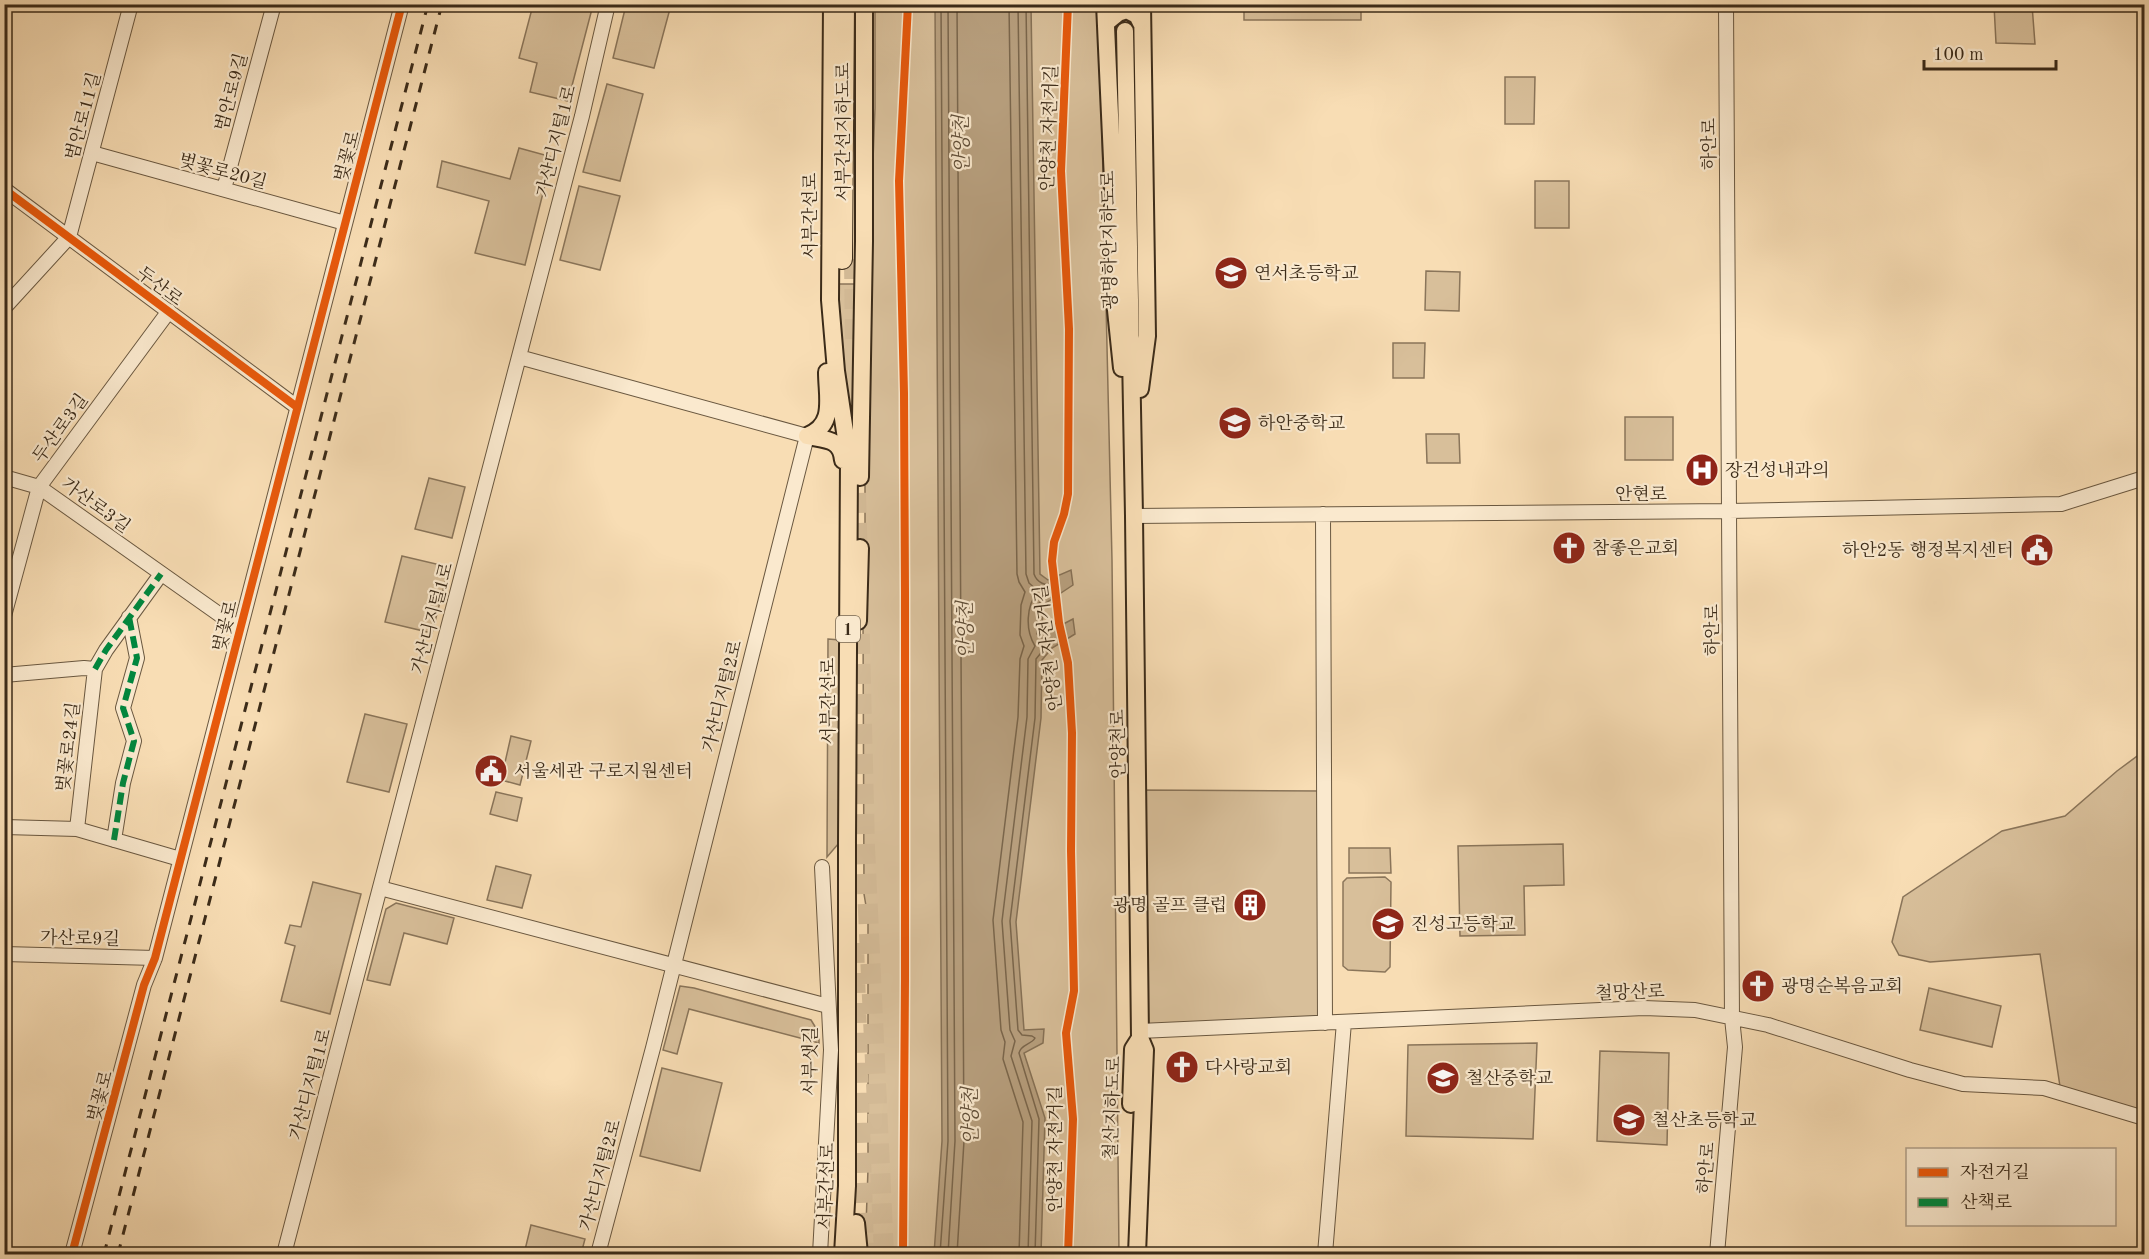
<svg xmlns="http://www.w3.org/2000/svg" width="2149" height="1259" font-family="'Old Standard TT','Noto Serif KR',serif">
  <rect width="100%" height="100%" fill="#f8ddb4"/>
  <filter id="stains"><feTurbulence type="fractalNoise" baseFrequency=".00333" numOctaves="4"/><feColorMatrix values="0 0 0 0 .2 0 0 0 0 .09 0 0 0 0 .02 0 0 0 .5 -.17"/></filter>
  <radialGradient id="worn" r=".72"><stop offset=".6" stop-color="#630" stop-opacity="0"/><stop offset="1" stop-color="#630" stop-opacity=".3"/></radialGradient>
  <path fill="#d8bf9a" stroke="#8a755a" stroke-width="1.5" d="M533,5H593L568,101L530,92L537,63L519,58Z
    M626,5H671L654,68L613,58Z
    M875,5H1099L1112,560L1119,1254H865L868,1169V918L864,894L863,613L866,562L865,541V370L875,108Z
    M1244,5H1361V20H1244Z
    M1994,5H2032L2035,44L1996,43Z
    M1505,77H1535L1534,124H1505Z
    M607,84L643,94L620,181L583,172Z
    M519,148L552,157L525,265L475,253L489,201L437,187L442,161L510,179Z
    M1535,181H1569V228H1535Z
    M579,186L620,196L600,270L560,260Z
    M1426,271L1460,272L1459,311L1425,310Z
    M834,284H859L851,429Z
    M1393,343H1425L1424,378H1393Z
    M1625,417H1673V460H1625Z
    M1426,434H1459L1460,463H1427Z
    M429,478L465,487L452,538L415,529Z
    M402,556L449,567L432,633L385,622Z
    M828,639L840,640L839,843L827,857Z
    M365,714L407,724L389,792L347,782Z
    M511,736L531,741L520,785L501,780Z
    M2144,751V1118L2061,1093L2040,954L1930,962L1899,955L1892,942L1903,897L2002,831L2065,816L2117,771Z
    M1138,790L1324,791L1325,1023L1140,1031Z
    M496,792L522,798L517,821L490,814Z
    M1563,844L1564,885L1524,886L1525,935L1460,936L1458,846Z
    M1349,848H1390L1391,873H1349Z
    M496,866L531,875L522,908L487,900Z
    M1385,877L1391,882L1390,967L1385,972L1348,970L1343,966V882L1347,878Z
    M313,882L361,894L330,1014L281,1001L295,946L285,943L290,925L301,927Z
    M396,903L454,918L447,944L404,933L390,985L367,980L386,909Z
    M680,986L694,988L811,1020L819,1033V1043L689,1009L677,1054L663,1050Z
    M1929,988L2001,1006L1992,1047L1920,1030Z
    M1537,1043L1533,1139L1406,1136L1408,1045Z
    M1600,1051L1669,1053L1667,1145L1597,1141Z
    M662,1068L722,1083L700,1171L640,1156Z
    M531,1225L585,1239L581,1254H524Z"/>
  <path fill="#b8a07f" stroke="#867156" stroke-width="1.5" d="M935,5H1031L1040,574L1048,580L1071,570L1073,585L1043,605L1042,633H1046L1073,619L1075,634L1052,648L1042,660L1041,718L1016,922L1024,1030L1044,1029L1043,1043L1024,1053L1045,1118L1041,1254H934L942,1141Z"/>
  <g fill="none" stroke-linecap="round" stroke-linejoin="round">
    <path stroke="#7a664c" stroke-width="1.5" d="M1009,4L1017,574L1019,582L1025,592L1021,605L1020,635L1024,646L1020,659L1018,717L993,920L1001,1030L1005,1042L1003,1059L1023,1122L1019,1254
      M1018,4L1026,574L1029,583L1038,591C1026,606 1025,630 1035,646L1028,659L1027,717L1002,921L1010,1030L1015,1041L1011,1056L1032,1121L1028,1254
      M1026,4L1034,574C1037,583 1046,586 1054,585L1056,588L1038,604L1037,634L1049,643L1036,659L1035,718L1010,921L1018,1030L1022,1035L1032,1036L1035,1038C1031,1045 1021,1044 1019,1053L1039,1119L1035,1254
      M940,1254L948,1141L941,4
      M948,1254L955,1141L948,4
      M957,1254L964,1141L957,4"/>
    <path stroke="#d2b995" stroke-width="20" stroke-dasharray="20 10" stroke-linecap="butt" d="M854,259L855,343
      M856,493L858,565
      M859,604L865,848L884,1254
      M854,943L864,1246"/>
    <g stroke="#6a5840" stroke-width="16">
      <path id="minor" d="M92,153L345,223
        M4,189L297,407
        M224,189L274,4
        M4,308L69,237L131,4
        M519,357L807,436L653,1048L598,1254
        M4,477L39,487L240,629
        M1323,514L1325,1023
        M1134,516L1729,511L2061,504L2144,478
        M4,616L39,487L169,311
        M4,675L84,668L95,669
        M77,829L95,669L106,650L161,574
        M4,835L5,827L77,829L180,859
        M114,840L123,783L134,741L123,708L137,658L129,617
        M380,888L828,1006
        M4,954L155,958
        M1140,1031L1644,1008L1695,1010L1768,1025L1910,1070L1963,1084L2044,1088L2144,1118
        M72,1254L144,985L155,958L402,4
        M284,1254L582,116L608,4
        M820,1254L831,1050L822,867
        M1325,1254L1344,1022
        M1717,1254L1735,1047L1732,1018L1726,4"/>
    </g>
    <g stroke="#3b2b19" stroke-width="20">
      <path id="major" d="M832,4L830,300L836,371L849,459L847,843V1186L843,1254
        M1105,4L1113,181L1114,291L1122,368
        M1107,22L1118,13L1127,10L1137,15L1141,23
        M1125,31L1134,516L1140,1038L1145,1050L1137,1254
        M1140,389L1147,336L1142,4
        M807,436C825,440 841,438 843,460
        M807,436C836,425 827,398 827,372
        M860,477L864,241V4
        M858,621L860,548
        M1131,1104L1133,1049L1140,1038
        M856,1223L859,1254"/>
    </g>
    <g stroke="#3b2b19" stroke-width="22">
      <path id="highway" d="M842,259L844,4"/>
    </g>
    <use href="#minor" stroke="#fae9ce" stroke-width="14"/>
    <use href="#major" stroke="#f8ddb4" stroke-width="16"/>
    <use href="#highway" stroke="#f8ddb4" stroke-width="20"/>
    <path stroke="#3b2b19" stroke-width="3" stroke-dasharray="10 10" stroke-linecap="butt" d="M104,1254L428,4
      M118,1254L442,4"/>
    <path stroke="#00873e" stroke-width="6" stroke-dasharray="12 6" stroke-linecap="butt" d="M95,669L106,650L161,574
      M114,840L123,783L134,741L123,708L137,658L129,617"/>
    <g stroke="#fae9ce" stroke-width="11">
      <path id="cycleway" d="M4,189L297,407
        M72,1254L144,985L155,958L402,4
        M903,1254L905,980V593L904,393L899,181L908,4
        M1068,1254L1073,1119L1066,1033L1074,991L1071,851L1072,733L1068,663L1059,623L1052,561L1054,542L1064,514L1068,494L1069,329L1061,171L1068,4"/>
    </g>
    <use href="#cycleway" stroke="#e8590c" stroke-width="8"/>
  </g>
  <defs>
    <g id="school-disc" transform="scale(1.725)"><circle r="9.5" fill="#8f2418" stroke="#fae9ce"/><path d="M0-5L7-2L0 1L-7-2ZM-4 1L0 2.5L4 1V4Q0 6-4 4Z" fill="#fff"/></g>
    <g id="hospital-disc" transform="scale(1.725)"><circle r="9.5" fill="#8f2418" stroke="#fae9ce"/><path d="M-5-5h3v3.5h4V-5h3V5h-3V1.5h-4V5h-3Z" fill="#fff"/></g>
    <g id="church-disc" transform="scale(1.725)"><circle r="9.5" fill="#8f2418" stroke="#fae9ce"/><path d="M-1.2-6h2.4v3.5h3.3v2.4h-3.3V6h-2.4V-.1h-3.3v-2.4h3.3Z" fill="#fff"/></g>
    <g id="civic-disc" transform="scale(1.725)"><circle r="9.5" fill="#8f2418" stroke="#fae9ce"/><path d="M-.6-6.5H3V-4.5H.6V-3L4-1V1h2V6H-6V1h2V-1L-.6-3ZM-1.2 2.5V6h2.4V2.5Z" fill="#fff"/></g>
    <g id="building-disc" transform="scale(1.725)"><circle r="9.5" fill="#8f2418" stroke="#fae9ce"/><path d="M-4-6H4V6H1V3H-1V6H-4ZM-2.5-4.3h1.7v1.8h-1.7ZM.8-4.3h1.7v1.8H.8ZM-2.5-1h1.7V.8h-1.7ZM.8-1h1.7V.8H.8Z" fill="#fff"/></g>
  </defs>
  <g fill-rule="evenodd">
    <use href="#school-disc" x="1231" y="273"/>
    <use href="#school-disc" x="1235" y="423"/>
    <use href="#hospital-disc" x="1702" y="470"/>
    <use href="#church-disc" x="1569" y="548"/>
    <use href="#civic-disc" x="2037" y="550"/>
    <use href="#civic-disc" x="491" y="771"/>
    <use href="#building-disc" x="1250" y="905"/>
    <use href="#school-disc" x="1388" y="924"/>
    <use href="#church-disc" x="1758" y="986"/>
    <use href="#church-disc" x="1182" y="1067"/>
    <use href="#school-disc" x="1443" y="1078"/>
    <use href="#school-disc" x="1629" y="1120"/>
  </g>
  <g text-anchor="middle" stroke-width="4.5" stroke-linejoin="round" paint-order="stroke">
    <rect fill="#fae9ce" stroke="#74644f" stroke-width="1.5" x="836" y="616" width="24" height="26" rx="4.5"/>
    <g font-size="16" font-weight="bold" fill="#3b2b19">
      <text x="848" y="635">1</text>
    </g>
    <g font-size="18" fill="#3b2b19" stroke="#fae9ce">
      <text transform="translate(231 92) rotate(-75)" y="6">범안로9길</text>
      <text transform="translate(83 116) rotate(-75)" y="6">범안로11길</text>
      <text transform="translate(1049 128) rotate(-88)" y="6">안양천 자전거길</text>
      <text transform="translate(843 132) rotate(-90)" y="6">서부간선지하도로</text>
      <text transform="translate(556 141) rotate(-76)" y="6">가산디지털1로</text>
      <text transform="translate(1709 144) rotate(-90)" y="6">하안로</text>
      <text transform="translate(347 156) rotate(-75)" y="6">벚꽃로</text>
      <text transform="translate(223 171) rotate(15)" y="6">벚꽃로20길</text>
      <text transform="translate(810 216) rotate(-90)" y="6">서부간선로</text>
      <text transform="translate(1109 240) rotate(-91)" y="6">광명하안지하도로</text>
      <text transform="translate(160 286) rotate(37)" y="6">두산로</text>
      <text transform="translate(60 428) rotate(-54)" y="6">두산로3길</text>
      <text x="1641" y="500">안현로</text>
      <text transform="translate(96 505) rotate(36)" y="6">가산로3길</text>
      <text transform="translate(432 618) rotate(-75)" y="6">가산디지털1로</text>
      <text transform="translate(225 626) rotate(-76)" y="6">벚꽃로</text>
      <text transform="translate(1712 630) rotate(-90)" y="6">하안로</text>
      <text transform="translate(1048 648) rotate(-97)" y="6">안양천 자전거길</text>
      <text transform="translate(722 696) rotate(-76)" y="6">가산디지털2로</text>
      <text transform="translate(828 701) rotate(-90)" y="6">서부간선로</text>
      <text transform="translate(1118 744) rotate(-91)" y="6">안양천로</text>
      <text transform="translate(68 747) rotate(-83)" y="6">벚꽃로24길</text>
      <text transform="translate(80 938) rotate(1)" y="6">가산로9길</text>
      <text transform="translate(1630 992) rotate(-2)" y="6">철망산로</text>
      <text transform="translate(810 1061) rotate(-89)" y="6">서부샛길</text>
      <text transform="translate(310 1084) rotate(-75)" y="6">가산디지털1로</text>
      <text transform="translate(100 1096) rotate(-75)" y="6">벚꽃로</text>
      <text transform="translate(1112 1108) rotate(-88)" y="6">철산지하도로</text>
      <text transform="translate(1055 1149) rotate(-90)" y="6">안양천 자전거길</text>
      <text transform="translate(1706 1168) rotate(-85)" y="6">하안로</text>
      <text transform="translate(600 1175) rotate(-75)" y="6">가산디지털2로</text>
      <text transform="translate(826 1186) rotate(-88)" y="6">서부간선로</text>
    </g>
    <g font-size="18" fill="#3b2b19" stroke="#fae9ce" text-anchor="start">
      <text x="1254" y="279">연서초등학교</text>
      <text x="1258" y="429">하안중학교</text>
      <text x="1725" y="476">장건성내과의</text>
      <text x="1592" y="554">참좋은교회</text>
      <text x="2014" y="556" text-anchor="end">하안2동 행정복지센터</text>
      <text x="514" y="777">서울세관 구로지원센터</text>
      <text x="1227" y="911" text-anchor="end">광명 골프 클럽</text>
      <text x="1411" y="930">진성고등학교</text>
      <text x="1781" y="992">광명순복음교회</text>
      <text x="1205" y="1073">다사랑교회</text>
      <text x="1466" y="1084">철산중학교</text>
      <text x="1652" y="1126">철산초등학교</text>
    </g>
    <g font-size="20" font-style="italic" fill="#604e38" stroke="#fae9ce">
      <text transform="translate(961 144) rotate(-91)" y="7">안양천</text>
      <text transform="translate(965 630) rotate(-91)" y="7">안양천</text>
      <text transform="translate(970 1116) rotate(-91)" y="7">안양천</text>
    </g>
  </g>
  <rect width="2149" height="1259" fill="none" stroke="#f8ddb4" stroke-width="24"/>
  <rect x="6" y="6" width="2137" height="1247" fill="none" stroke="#3b2b19" stroke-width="3"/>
  <rect x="12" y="12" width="2125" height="1235" fill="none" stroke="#3b2b19" stroke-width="1.5"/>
  <rect x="1906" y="1148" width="210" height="78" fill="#fae9ce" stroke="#ae9d86" stroke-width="1.5"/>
  <rect x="1918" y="1168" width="30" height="9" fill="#e8590c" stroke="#ae9d86" stroke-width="1.5"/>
  <text x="1960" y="1178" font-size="18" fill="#3b2b19">자전거길</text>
  <rect x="1918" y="1198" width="30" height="9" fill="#00873e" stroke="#ae9d86" stroke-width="1.5"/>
  <text x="1960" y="1208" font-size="18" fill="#3b2b19">산책로</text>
  <path d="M1924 60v9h132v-9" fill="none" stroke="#3b2b19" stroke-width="3"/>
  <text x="1933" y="60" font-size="18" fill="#3b2b19" stroke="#fae9ce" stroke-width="4.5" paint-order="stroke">100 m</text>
  <rect width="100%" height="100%" filter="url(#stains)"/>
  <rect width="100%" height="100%" fill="url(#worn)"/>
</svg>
